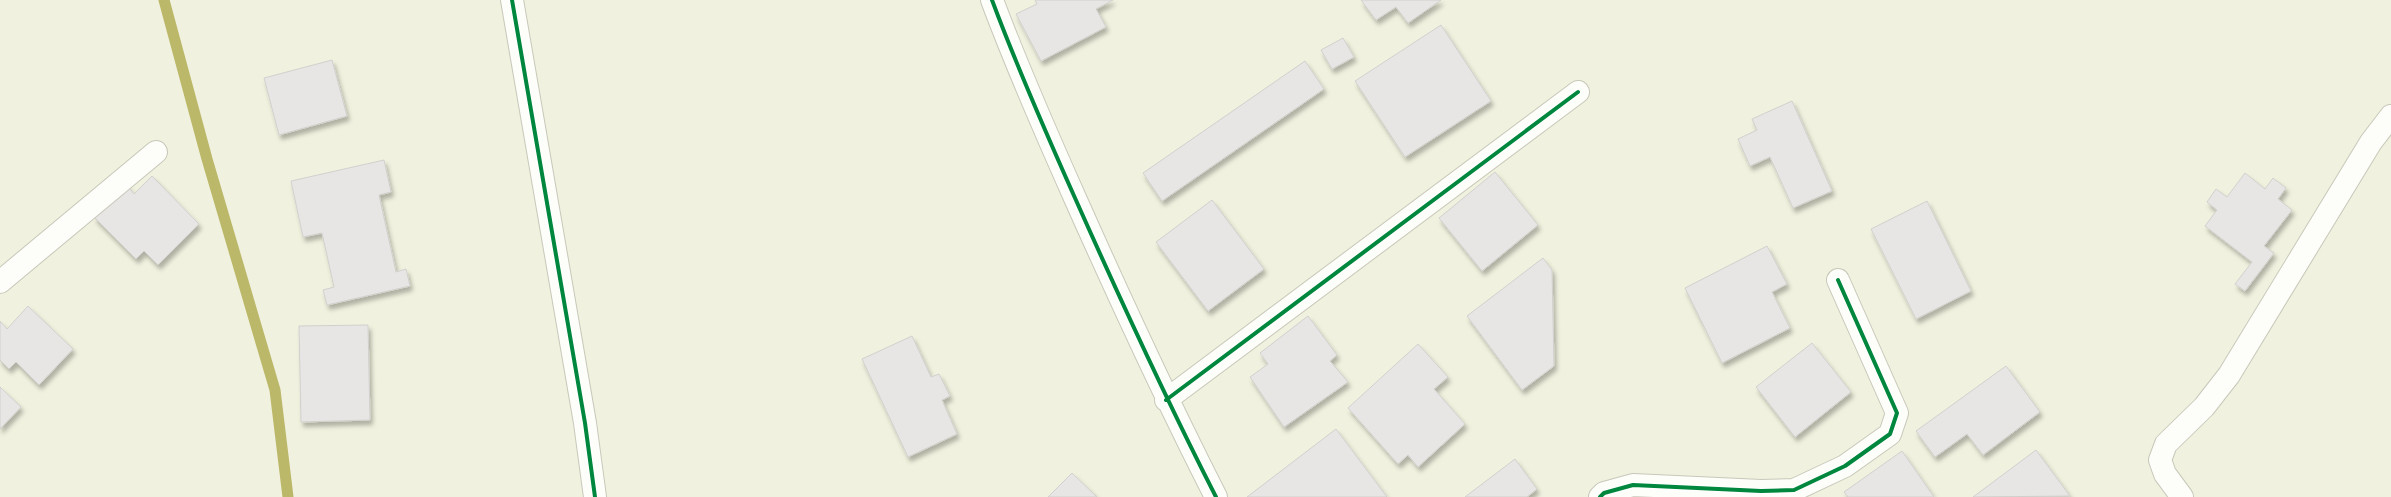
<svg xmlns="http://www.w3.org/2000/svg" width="2391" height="497" font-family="Helvetica,sans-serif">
  <defs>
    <filter id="shadow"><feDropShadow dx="2.5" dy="4.5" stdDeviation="2" flood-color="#0004"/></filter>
  </defs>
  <rect width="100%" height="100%" fill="#f1f1df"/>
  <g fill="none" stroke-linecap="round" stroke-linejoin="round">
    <path stroke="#bbb869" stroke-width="11" d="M164,0L207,159L275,390L288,497"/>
  </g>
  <path fill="#e7e6e4" stroke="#d1d0cd" filter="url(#shadow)" d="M1035,0H1113L1096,9L1106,27L1041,61L1016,14L1037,4Z
    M1361,0H1441L1408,23L1396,7L1376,20Z
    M1441,25L1491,101L1405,157L1355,81Z
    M1343,38L1354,57L1332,69L1321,50Z
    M332,60L347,116L279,135L264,78Z
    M1305,61L1324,89L1162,201L1143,173Z
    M1792,101L1832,191L1793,208L1770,157L1750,166L1738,139L1757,130L1752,119Z
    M384,160L391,192L379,195L396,272L406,269L410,286L327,305L323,290L334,287L322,233L303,237L291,181Z
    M1495,172L1538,225L1482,271L1439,218Z
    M2245,173L2265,189L2273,178L2286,188L2278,199L2292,210L2264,246L2274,253L2245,291L2235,284L2252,262L2205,226L2217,210L2207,202L2216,189L2227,197Z
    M152,176L199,224L158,265L144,251L136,259L94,217L127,185L134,194Z
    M1212,200L1264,269L1208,311L1156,242Z
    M1927,201L1971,291L1916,319L1871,229Z
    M1767,246L1787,284L1772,292L1790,328L1722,363L1685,288Z
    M1543,258L1552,270L1554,366L1522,390L1467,316Z
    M28,306L73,349L39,385L16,362L9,369L0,360V321L7,329Z
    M1308,316L1337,355L1330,361L1348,382L1284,427L1250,377L1268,364L1260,353Z
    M368,325L370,420L301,422L299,326Z
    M912,336L931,377L939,374L950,396L942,400L957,434L908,457L862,359Z
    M1812,343L1851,392L1795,437L1756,387Z
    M1418,344L1448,377L1434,389L1465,424L1418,467L1408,455L1398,464L1348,408Z
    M2006,366L2040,412L1983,455L1967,434L1935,457L1916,431Z
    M0,387L21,407L0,429Z
    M1336,429L1387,497H1247Z
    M2036,450L2070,496L1973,497Z
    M1902,451L1934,497H1848L1844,492Z
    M1515,459L1537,489L1527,497H1465Z
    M1072,473L1097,497H1048Z"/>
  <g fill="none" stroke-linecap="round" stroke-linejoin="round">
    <g stroke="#c8c8ba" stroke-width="24">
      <path id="minor" d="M512,0L585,423L595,497
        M992,0C1017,67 1046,133 1075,198C1120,299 1166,399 1216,497
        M0,282L156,152
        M1166,400L1578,92
        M1600,497L1604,493L1633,485L1761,491L1794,490L1845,466L1890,434L1897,413L1838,280
        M2182,497L2165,474L2160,460L2166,444L2204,407L2229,375L2371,142L2391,116"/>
    </g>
    <use href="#minor" stroke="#fdfdfa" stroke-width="22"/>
    <g stroke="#fff" stroke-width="6">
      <path id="cycleway" d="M512,0L585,423L595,497
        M992,0C1017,67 1046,133 1075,198C1120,299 1166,399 1216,497
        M1166,400L1578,92
        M1600,497L1604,493L1633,485L1761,491L1794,490L1845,466L1890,434L1897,413L1838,280"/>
    </g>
    <use href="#cycleway" stroke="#00873e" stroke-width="4"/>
  </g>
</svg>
